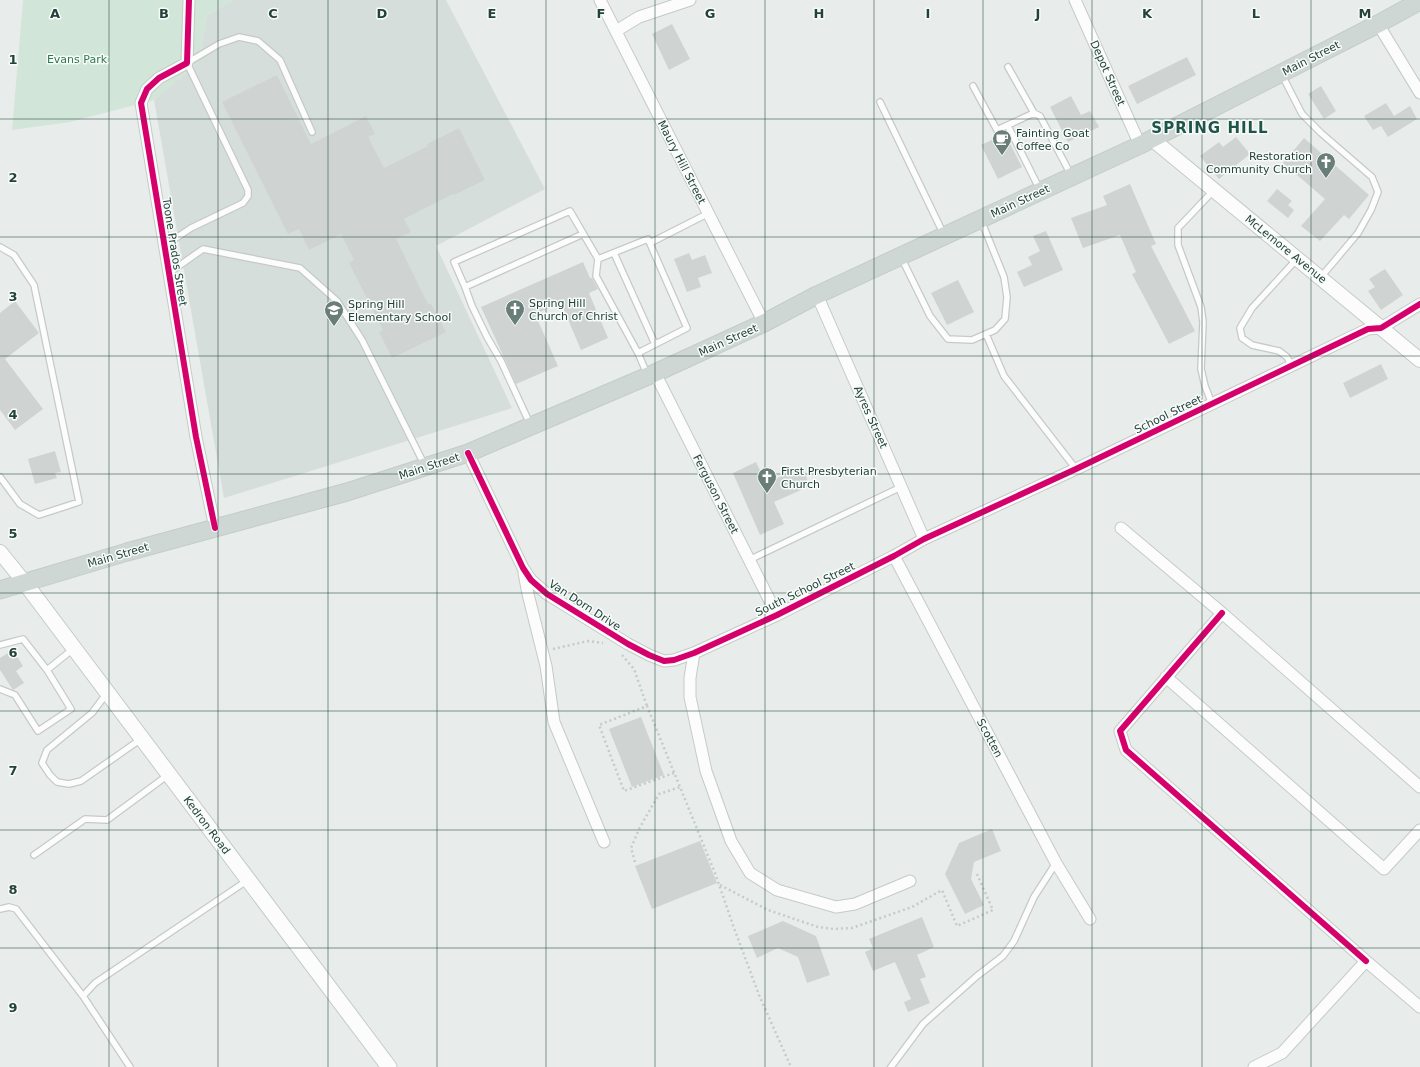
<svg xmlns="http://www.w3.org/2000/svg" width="1420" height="1067" font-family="'DejaVu Sans',sans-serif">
  <rect width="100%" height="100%" fill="#e8edeb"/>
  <path fill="#d6dedb" d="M234,0H446L545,189L436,246L512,408L224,498L154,100L199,62L207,15Z"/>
  <path fill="#d1e6d8" d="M23,0H234L207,15L199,62L154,100L70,122L12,130Z"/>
  <path fill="#cfd4d2" d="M672,24L690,59L669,70L652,34Z
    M1187,57L1196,75L1137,104L1128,86Z
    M277,75L311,144L366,116L375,134L368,137L384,168L428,146L427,144L459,128L485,180L454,195L453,194L404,219L411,232L396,239L428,304H431L446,332L392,358L379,332L383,330L349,263L354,260L341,234L309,250L299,229L288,234L222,102Z
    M1321,86L1336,111L1324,119L1308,94Z
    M1071,96L1081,115L1090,111L1099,127L1068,142L1050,107Z
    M1386,103L1394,116L1410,106L1417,119L1388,137L1381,126L1373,130L1364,116Z
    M998,137L1001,143L1008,140L1022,167L998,179L981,145Z
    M1236,137L1250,154L1219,179L1200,156L1219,142L1223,147Z
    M1304,138L1369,195L1349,219L1344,215L1320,241L1301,226L1325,199L1283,163Z
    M1130,184L1156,244L1151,246L1195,331L1169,344L1132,274L1136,272L1120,235L1083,248L1071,218L1107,205L1103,196Z
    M1277,189L1292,201L1288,205L1294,210L1288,218L1267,201Z
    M1046,231L1063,270L1024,287L1017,272L1032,265L1028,257L1040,251L1033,236Z
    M689,253L692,260L705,255L712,273L698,278L701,287L687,292L674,259Z
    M583,262L590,278H592L598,289L589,293L608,338L581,350L561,303L535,314L558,366L516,384L481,307Z
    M1385,269L1403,295L1381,310L1368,291L1375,287L1369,279Z
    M958,280L974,312L947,325L931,293Z
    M15,301L39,333L5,359L43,409L15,430L0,410V313Z
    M1381,364L1388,379L1350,398L1343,383Z
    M55,451L61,472L55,473L57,478L35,484L28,459Z
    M756,462L766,483L802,467L810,486L774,502L784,524L760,535L733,473Z
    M13,650L23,666L16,671L24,683L13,690L0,670V658Z
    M641,717L664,775L632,787L609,729Z
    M992,829L1001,851L974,862L971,879L984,905L965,914L945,874L959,843Z
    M700,841L717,883L652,909L635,866Z
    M922,917L934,947L917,955L926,977L920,979L930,1003L908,1012L904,1002L911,999L895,962L873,971L865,952L873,948L869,939Z
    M783,921L816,936L830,975L807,983L798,957L778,948L757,958L748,936Z"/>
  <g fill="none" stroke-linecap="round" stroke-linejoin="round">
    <g stroke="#c5cac8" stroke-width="8">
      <path id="service" d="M1008,67L1034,113L1040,116L1071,175
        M1282,75L1302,114L1321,133L1372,177L1378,192L1371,210L1358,233L1321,277
        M973,86L997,130L1034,113
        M880,102L944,235
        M1008,126L1040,190
        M583,234L465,287L454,262L570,211L598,259L648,239L687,328L638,353
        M650,243L709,213
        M164,246L191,228L243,203L248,196V190L187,63L219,44L239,37L258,41L280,60L312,132
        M0,247L14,255L34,285L79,502L39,515L20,504L0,477
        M614,253L655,344
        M598,259L596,276L638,353L647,374
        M902,259L930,316L948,339L972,340L995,330L1005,319L1007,297L1004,277L981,220
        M169,273L203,249L300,268L337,301L362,340L425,466
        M465,287L472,306L487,337L501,361L530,424
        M986,334L1004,376L1076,469
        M1292,366L1287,357L1279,351L1252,345L1242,338L1240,328L1252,308L1297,259
        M1212,404L1205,386L1201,369L1203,322L1201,307L1178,245V228L1214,190
        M749,560L901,487
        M0,645L23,639L47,670L73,649
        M0,689L15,695L38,731L71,709L47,670
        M107,693L92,713L47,750L42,763L50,775L57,782L69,784L81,781L141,739
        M34,855L85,819L107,820L168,775
        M0,909L9,907L16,909L83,996L95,983L248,880
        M83,996L130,1067
        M891,1067L923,1024L977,976L1003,956L1014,941L1034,897L1056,863"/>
    </g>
    <g stroke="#c5cac8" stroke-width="13">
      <path id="minor" d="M189,0L187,63L159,78L147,89L141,103L196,437L215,528
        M600,0L764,323
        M1075,0L1140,145
        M1378,24L1420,93
        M616,31L639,17L690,0
        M817,295L924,539
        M655,373L777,615
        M468,453L523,568L531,580L547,594L628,644L649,655L664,661L674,660L694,653L777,615L894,556L924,539L1076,469L1368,329L1381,328L1420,304
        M1121,528L1222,613L1420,787
        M894,556L1056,863L1090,919
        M524,573L528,594L546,666L554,722L604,842
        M1222,613L1120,731L1126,750L1366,961
        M694,653L690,678V697L706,771L731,841L750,873L777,890L836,907L855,904L910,881
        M1166,677L1384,869L1420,830
        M1254,1067L1282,1053L1366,961L1420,1007"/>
    </g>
    <g stroke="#c5cac8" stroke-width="16">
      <path id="tertiary" d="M1152,139L1420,360
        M0,552L25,583"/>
    </g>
    <g stroke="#c3cbc8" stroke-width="17">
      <path id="secondary" d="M25,583L389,1067"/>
    </g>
    <g stroke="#c3ccc9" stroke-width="19">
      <path id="primary" d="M0,590L127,552L347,492L468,453L655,373L764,323L817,295L1140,145L1378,24L1420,1"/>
    </g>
    <path stroke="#c3ccca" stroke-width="2.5" stroke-dasharray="2 3" stroke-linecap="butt" d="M553,649L588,641L603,643
      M622,655L634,669L647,706
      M674,773L624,791L599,725L647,706L715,873L734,928L759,995L791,1067
      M635,862L631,848L639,829L659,794L680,787
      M720,885L768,910L818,927L834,929L852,928L912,907L942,890L957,926L993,910L976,872"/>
    <use href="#service" stroke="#fcfcfc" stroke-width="5.5"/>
    <use href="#minor" stroke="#fcfcfc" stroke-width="11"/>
    <use href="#tertiary" stroke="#fcfcfc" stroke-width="14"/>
    <use href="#secondary" stroke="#fcfcfc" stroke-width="15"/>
    <use href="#primary" stroke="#cfd7d5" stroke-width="17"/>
    <g stroke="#f7fbf9" stroke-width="8">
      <path id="cycleway" d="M189,0L187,63L159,78L147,89L141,103L196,437L215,528
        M468,453L523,568L531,580L547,594L628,644L649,655L664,661L674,660L694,653L777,615L894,556L924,539L1076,469L1368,329L1381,328L1420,304
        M1222,613L1120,731L1126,750L1366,961"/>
    </g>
    <use href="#cycleway" stroke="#d6006c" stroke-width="6"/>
  </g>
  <path fill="none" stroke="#24423a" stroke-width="1" stroke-opacity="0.55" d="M109,0V1067M218,0V1067M328,0V1067M437,0V1067M546,0V1067M655,0V1067M765,0V1067M874,0V1067M983,0V1067M1092,0V1067M1202,0V1067M1311,0V1067M0,119H1420M0,237H1420M0,356H1420M0,474H1420M0,593H1420M0,711H1420M0,830H1420M0,948H1420"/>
  <defs>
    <g id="cafe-pin" transform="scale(1)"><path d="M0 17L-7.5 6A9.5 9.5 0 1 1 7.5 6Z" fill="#697e78" stroke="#f7fbf9"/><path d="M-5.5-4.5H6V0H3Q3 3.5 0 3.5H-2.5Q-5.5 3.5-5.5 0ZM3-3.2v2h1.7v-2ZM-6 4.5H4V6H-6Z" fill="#fff"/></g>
    <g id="church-pin" transform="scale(1)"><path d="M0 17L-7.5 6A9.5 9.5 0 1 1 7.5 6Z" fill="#697e78" stroke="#f7fbf9"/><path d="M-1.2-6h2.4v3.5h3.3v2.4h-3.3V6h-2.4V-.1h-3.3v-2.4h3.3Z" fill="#fff"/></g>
    <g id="school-pin" transform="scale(1)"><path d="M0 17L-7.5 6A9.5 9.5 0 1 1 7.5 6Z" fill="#697e78" stroke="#f7fbf9"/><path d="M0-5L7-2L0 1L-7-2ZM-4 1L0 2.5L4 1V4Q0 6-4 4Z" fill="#fff"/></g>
  </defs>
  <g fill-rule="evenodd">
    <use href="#cafe-pin" x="1002" y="139"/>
    <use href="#church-pin" x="1326" y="162"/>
    <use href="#church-pin" x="515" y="309"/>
    <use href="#school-pin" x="334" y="310"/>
    <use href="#church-pin" x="767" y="477"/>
  </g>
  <g text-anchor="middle" stroke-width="3" stroke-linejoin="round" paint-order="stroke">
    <g font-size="11" fill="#24423a" stroke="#f7fbf9">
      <text transform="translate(1311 58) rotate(-27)" y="4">Main Street</text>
      <text transform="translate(1108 73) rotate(66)" y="4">Depot Street</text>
      <text transform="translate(682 162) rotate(63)" y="4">Maury Hill Street</text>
      <text transform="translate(1020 201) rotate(-25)" y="4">Main Street</text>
      <text transform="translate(1286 249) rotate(39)" y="4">McLemore Avenue</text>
      <text transform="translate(175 252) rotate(81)" y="4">Toone Prados Street</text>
      <text transform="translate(728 340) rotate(-24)" y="4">Main Street</text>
      <text transform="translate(1168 414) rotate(-26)" y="4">School Street</text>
      <text transform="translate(871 417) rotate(66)" y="4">Ayres Street</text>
      <text transform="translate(429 466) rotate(-18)" y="4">Main Street</text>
      <text transform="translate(716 494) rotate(63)" y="4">Ferguson Street</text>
      <text transform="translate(118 555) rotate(-16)" y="4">Main Street</text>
      <text transform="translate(805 589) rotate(-26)" y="4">South School Street</text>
      <text transform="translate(585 605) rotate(33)" y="4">Van Dorn Drive</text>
      <text transform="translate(990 738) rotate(62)" y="4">Scotten</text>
      <text transform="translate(207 825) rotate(53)" y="4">Kedron Road</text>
    </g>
    <g font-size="11" fill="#2d7a4b" stroke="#f7fbf9">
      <text x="77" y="63">Evans Park</text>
    </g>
    <g font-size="11" fill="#24423a" stroke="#f7fbf9" text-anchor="start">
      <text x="1016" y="137">Fainting Goat<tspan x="1016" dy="13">Coffee Co</tspan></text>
      <text x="1312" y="160" text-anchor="end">Restoration<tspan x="1312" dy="13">Community Church</tspan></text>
      <text x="529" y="307">Spring Hill<tspan x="529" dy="13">Church of Christ</tspan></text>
      <text x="348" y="308">Spring Hill<tspan x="348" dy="13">Elementary School</tspan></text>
      <text x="781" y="475">First Presbyterian<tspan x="781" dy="13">Church</tspan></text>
    </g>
    <g font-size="15" font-weight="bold" letter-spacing="1" fill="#1f5548" stroke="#f7fbf9">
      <text x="1210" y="133">SPRING HILL</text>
    </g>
  </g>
  <g font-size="13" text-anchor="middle" font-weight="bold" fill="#24423a" stroke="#f7fbf9" stroke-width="3" stroke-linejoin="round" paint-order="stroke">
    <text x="55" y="18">A</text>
    <text x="164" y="18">B</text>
    <text x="273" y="18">C</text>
    <text x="382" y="18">D</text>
    <text x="492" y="18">E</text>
    <text x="601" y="18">F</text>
    <text x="710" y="18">G</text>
    <text x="819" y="18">H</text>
    <text x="928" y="18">I</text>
    <text x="1038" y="18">J</text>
    <text x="1147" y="18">K</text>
    <text x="1256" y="18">L</text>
    <text x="1365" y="18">M</text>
    <text x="13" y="64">1</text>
    <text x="13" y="182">2</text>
    <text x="13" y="301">3</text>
    <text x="13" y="419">4</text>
    <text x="13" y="538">5</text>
    <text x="13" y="657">6</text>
    <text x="13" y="775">7</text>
    <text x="13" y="894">8</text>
    <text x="13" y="1012">9</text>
  </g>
</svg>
